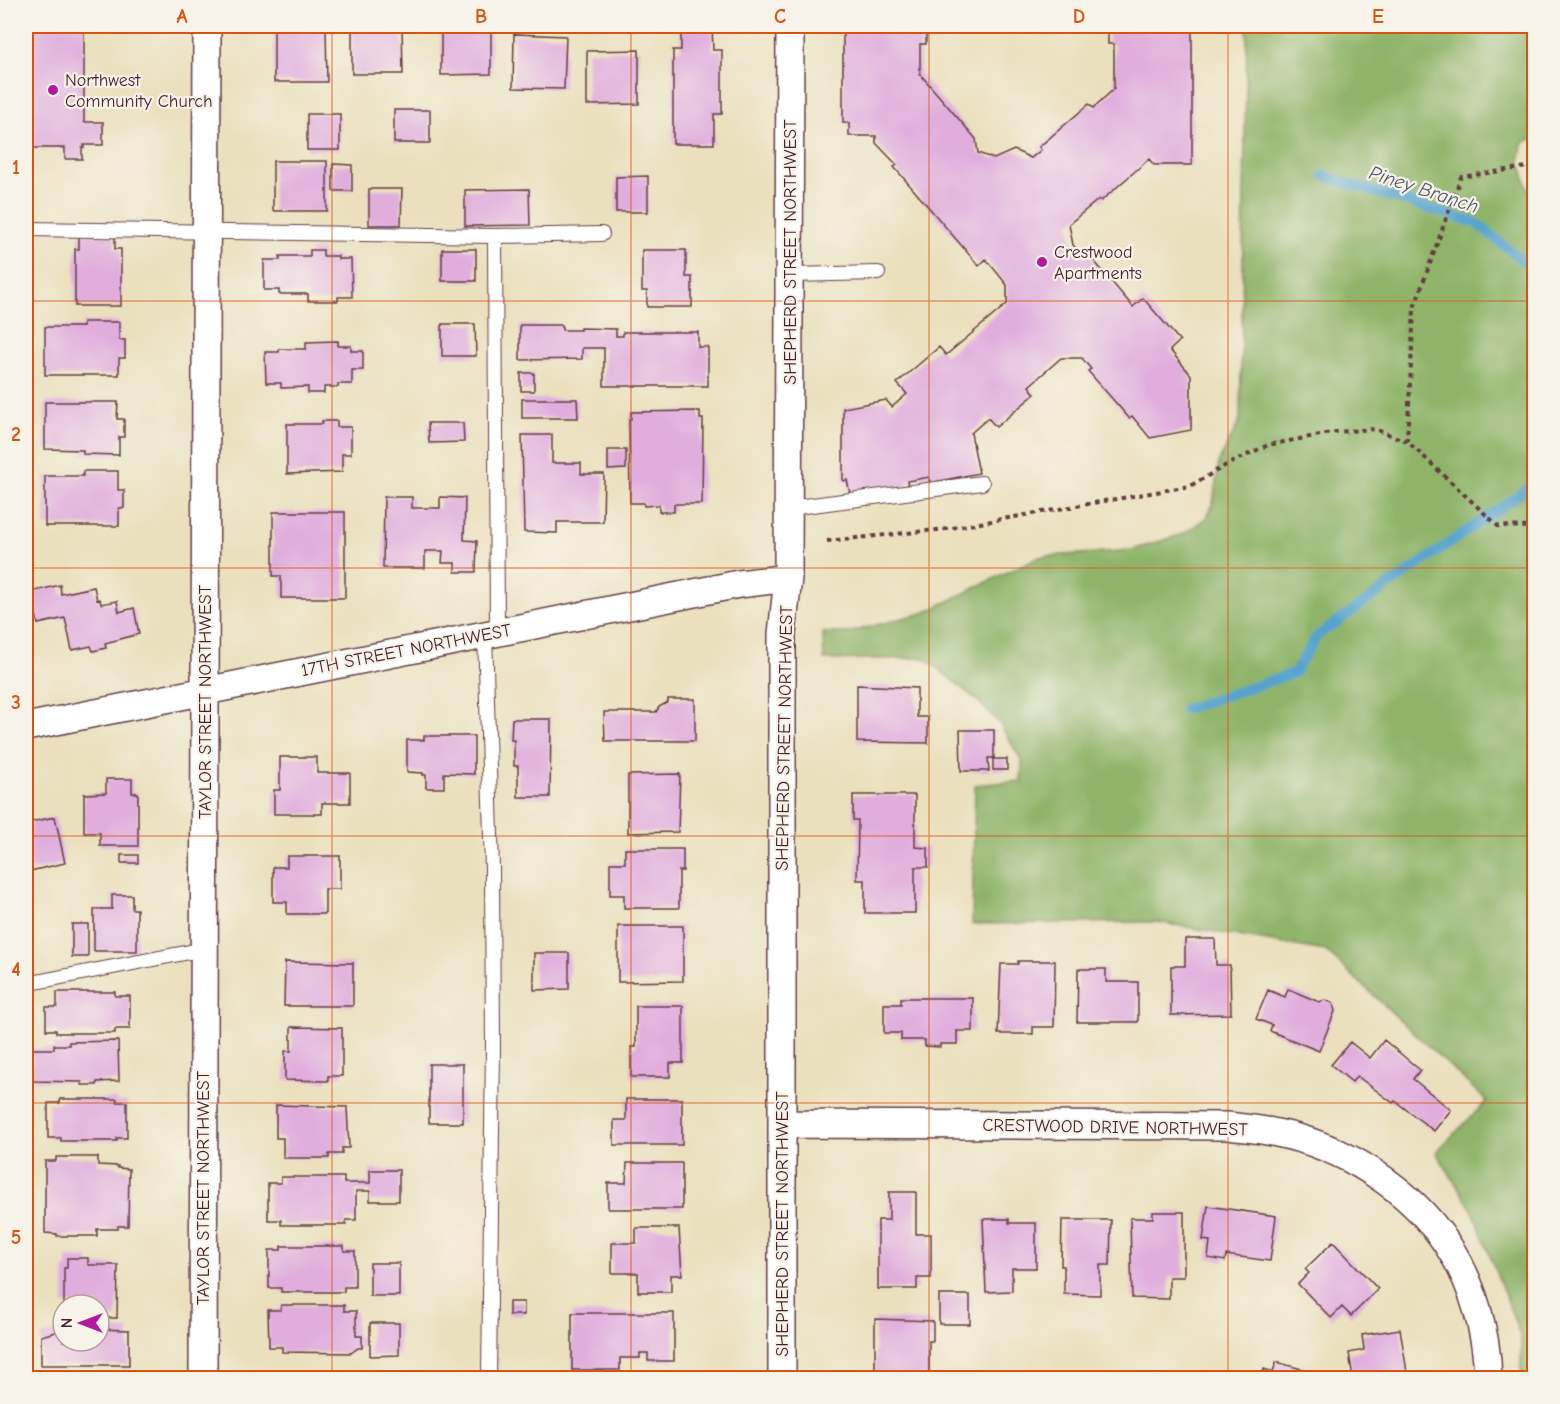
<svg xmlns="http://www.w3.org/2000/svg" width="1560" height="1404" font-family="'Comic Neue',sans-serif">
  <rect width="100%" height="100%" fill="#f7f3e8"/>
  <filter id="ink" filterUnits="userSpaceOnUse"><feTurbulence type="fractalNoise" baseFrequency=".0167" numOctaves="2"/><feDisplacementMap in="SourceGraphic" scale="12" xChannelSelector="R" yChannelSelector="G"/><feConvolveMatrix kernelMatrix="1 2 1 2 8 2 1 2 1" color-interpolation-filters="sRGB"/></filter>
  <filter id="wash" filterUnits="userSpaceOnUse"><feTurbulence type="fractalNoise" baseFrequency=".008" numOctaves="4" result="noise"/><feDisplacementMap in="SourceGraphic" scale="24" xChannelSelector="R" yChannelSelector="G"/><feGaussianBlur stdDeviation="1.35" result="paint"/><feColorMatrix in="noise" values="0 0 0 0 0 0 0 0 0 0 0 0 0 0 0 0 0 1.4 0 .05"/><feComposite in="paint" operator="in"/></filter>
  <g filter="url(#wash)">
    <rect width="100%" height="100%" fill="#eae0bd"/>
    <path fill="#8fb469" stroke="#6c6a4a" stroke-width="1.5" d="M1247,26H1534V138L1522,143L1520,161L1530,196V283L1534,289V1378H1521V1338L1473,1211L1436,1152L1487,1101L1326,951L1157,922L972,924L975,785L1021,781L1022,761L1000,724L979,702L925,658L824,660L823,633H847L926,612L1038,557L1133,550L1183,534L1207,517L1213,504L1219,461L1240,420Z"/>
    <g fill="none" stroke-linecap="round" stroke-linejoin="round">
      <path stroke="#54a3ce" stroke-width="10" d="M1324,176L1476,223L1534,270
        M1185,709L1294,673L1317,636L1534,484"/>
    </g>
    <g id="blocks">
      <path fill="#e0addd" d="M26,26H84V122H103V145H84V148H82V159H65V148H26Z
        M352,26H402L403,74H352Z
        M441,26H491V74L441,75Z
        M681,26H712L713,50H722V114H714V144H673V50H681Z
        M843,26H926V44H920V74L976,139L978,153L994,159L1014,150L1031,158L1041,150L1039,147L1089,104L1093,108L1114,89V44H1108V26H1192V165H1154L1149,159L1101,201L1099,199L1069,224L1073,245L1085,258L1089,255L1133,307L1143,298L1180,341L1170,350L1191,375V430L1150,438L1132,416L1129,418L1088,371L1091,369L1082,358H1061L1029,386L1035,394L996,427L988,418L971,433L979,473L930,483L929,477L907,481L908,487L851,498L847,480L843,481V408L886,400L892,407L907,394L897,383L939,347L946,355L1007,304V285L986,259L979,266L894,167L897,165L876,143V136H849V123H843Z
        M274,28H326L327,82H274Z
        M514,34L566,36L564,89L513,88Z
        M639,50V104L587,105V51Z
        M394,110H430V143H394Z
        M307,114H340V150H307Z
        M273,161H327V211H273Z
        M333,164L352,165V191H333Z
        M648,176V212H616V177Z
        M369,189H402L401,225H369Z
        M529,189L530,225L465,226V190Z
        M79,234H115V249H121V306H75V249H79Z
        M442,249H476V281H442Z
        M310,250H323V256H338V259H351L352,297H338V301H308V294H279V290H264V260H280V256H310Z
        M642,250H686V277H692V307H647V291H642Z
        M83,322H119V340H125V358H119V375H45V327H83Z
        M442,324H475L476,356H442Z
        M520,325H562V330H580V328L616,329V336H623V332H698V347H708V386H604V348H582V359L520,360Z
        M338,341V346H351V351H363V370H352V384H338V387H324V393H308V387L281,388V383H266L265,352H279V349H306V342Z
        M521,373H534V391H521Z
        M522,399H577L578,418H522Z
        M45,402H118L117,419H124V437H119V455L83,454V450L45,449Z
        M700,411V419H703L702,504H674V512H659V505L644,506V503H630L629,419H631V412Z
        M322,421H337V427H351V454H342V472L287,474V424H322Z
        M428,423H463L464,442L429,443Z
        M522,435H552V463H581V474H604L603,522H557V533L524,532Z
        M608,450H626V469L608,470Z
        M83,471H118V490H124V508H119V526H45V476H83Z
        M384,497H412V508H440V497L465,498L464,540L477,541L476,572H455V563H442L443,551H425V568H383Z
        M273,512H345V598H281V576H273Z
        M60,585L61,594L94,587L97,600L100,599L101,604L117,601L119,612L134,608L139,634L105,643L106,648L93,651L91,646L72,650L65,618L38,624L31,592Z
        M857,685L917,688V717H928V743L857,742Z
        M668,699H695V741H605L604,712H656L659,707L668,702Z
        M512,719H551L550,797H518V766H514V740H511Z
        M960,730H994V758H988L989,771H961Z
        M424,736H474V774L444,773V788H426V775H423V773L407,772V740H424Z
        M280,757H317V773H350V803H322V814H274V790H280Z
        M993,759H1007V770H993Z
        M680,774L678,832L628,833V775Z
        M106,779H132V793H138V846H100V833H84V794L106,793Z
        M853,795H915V847L928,848V867H915V913H865V880H857L858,820H853Z
        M55,817L65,863L26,872V823Z
        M625,849H683V871H679V908H624V895H610V863H625Z
        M121,855H138V863H121Z
        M287,856H340V889H325V914H287V902H273V867H287Z
        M112,895H132V909H137V951H94V909H112Z
        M72,924H88V957H72Z
        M618,926H683V981L618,982Z
        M1185,939H1215L1216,965H1230L1231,1014L1171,1015V966H1185Z
        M534,953H569V989L534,990Z
        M1018,961H1055L1054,1027H1033V1034H998L1001,964H1018Z
        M285,962L353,963V1006H284Z
        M1078,969H1106V982H1138V1022H1077Z
        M1288,989L1319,1002L1325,1000L1333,1003L1335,1011L1319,1051L1270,1031L1272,1025L1256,1019L1268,990L1285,997Z
        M57,992H115V996H130V1029H115V1033H56V1030H46V1007H57Z
        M901,998H973V1031H957V1044H940V1047L925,1046V1040H901V1033H884V1004H901Z
        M636,1006H683V1063H670V1077H631V1047H636Z
        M291,1027L342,1028V1076H328V1081L285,1080V1051H291Z
        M1384,1040L1420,1070L1413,1079L1451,1110L1434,1131L1395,1101L1393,1103L1357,1076L1352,1082L1331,1065L1350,1042L1370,1058Z
        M118,1041L119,1081L97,1082V1085H82V1082L33,1081L32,1049H54V1045H69V1042Z
        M429,1064H463V1123H429Z
        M60,1099H117V1102H127V1138H117V1141H61V1138H48V1103H60Z
        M626,1099H682V1145H614V1120H626Z
        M276,1105L347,1107L349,1148H342V1154H329V1158H283V1138H276Z
        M56,1157H98V1165L118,1166V1168L129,1169L128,1226H118V1229H97V1236H57V1234L45,1233V1161H56Z
        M627,1163H682V1209H608V1183H626Z
        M370,1170H399V1201H370V1191H356V1220H346V1225H281V1220H268V1183H281V1177H344V1183H370Z
        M889,1192H916V1234H931V1278H917V1289H878V1220H889Z
        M1208,1206L1276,1216L1270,1261L1226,1255L1225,1261L1208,1258L1210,1241L1203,1240Z
        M1153,1212H1184V1277H1169V1299L1132,1298L1130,1218H1153Z
        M983,1219H1009V1223H1036V1268H1012V1291L986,1292Z
        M1062,1220H1111L1110,1265H1100V1295L1064,1294V1266H1061Z
        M636,1228H679L682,1275H671V1292H638V1273H612V1243H636Z
        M1333,1242L1378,1289L1351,1316L1342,1307L1331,1318L1298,1284L1309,1273L1305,1269Z
        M281,1246H344V1251H355V1287H344V1292H281V1288H269V1250H281Z
        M67,1258H88V1265H118L117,1318H99V1305H64V1268H67Z
        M370,1263H399V1296H370Z
        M939,1295H970V1324H939Z
        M509,1302H524V1315H509Z
        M281,1305H344V1311H356V1336H362V1348H358L351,1353L282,1352V1347H269L268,1310H281Z
        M572,1313H674V1361H648V1353H640V1358H620V1370H572Z
        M875,1319L933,1321V1341H929V1376H875Z
        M370,1323H399V1355L370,1356Z
        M99,1329L129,1330V1365H41V1336L63,1330V1341H99Z
        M1400,1329L1408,1378H1353L1349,1353L1364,1350L1362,1335Z
        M1276,1362L1309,1371L1307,1378H1262L1264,1369L1273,1372Z"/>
    </g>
  </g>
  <g filter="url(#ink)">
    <use href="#blocks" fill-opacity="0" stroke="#623c41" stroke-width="1.5"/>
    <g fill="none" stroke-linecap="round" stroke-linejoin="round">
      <g stroke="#623c41" stroke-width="16">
        <path id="lane" d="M26,229L495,236L602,234
          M495,236L497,631
          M790,275L878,273
          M789,508L982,483
          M485,633L492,869L493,1047L489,1378
          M26,984L205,949"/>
      </g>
      <g stroke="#623c41" stroke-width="30">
        <path id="street" d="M26,727L739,584L788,578
          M782,1124L1227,1126C1244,1128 1261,1129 1277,1133C1343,1146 1410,1188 1447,1244C1473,1282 1487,1333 1488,1378
          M203,1378L207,26
          M782,1378V634L788,578L790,26"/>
      </g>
      <path stroke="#623c41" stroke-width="4" stroke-dasharray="4.5 4.5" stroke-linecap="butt" d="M1534,166L1461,177L1414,308L1407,441L1498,526L1534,527
        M827,541L946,529L1190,486L1228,464L1268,445L1336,432L1374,429L1407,441"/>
      <use href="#lane" stroke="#fff" stroke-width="14"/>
      <use href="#street" stroke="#fff" stroke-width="27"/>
    </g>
  </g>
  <path fill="none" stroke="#d8530f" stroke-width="1.5" stroke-opacity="0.55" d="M332,26V1378M631,26V1378M929,26V1378M1228,26V1378M26,301H1534M26,568H1534M26,836H1534M26,1103H1534"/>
  <g fill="#b5179e" stroke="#f7f3e8" stroke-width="2">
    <circle cx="53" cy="90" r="6"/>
    <circle cx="1042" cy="262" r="6"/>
  </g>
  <g text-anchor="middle" stroke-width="4.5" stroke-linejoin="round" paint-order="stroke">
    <g font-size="18" fill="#4a1f2b" stroke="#f7f3e8" text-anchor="start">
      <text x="65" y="86">Northwest<tspan x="65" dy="21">Community Church</tspan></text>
      <text x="1054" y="258">Crestwood<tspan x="1054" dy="21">Apartments</tspan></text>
    </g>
    <g font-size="18" fill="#4a1f2b" stroke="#f7f3e8">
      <text transform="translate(790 252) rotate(-90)" y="6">SHEPHERD STREET NORTHWEST</text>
      <text transform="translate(406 650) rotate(-11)" y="6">17TH STREET NORTHWEST</text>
      <text transform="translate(205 702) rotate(-90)" y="6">TAYLOR STREET NORTHWEST</text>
      <text transform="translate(784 738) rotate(-89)" y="6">SHEPHERD STREET NORTHWEST</text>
      <text transform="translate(1115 1127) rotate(1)" y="6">CRESTWOOD DRIVE NORTHWEST</text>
      <text transform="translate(203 1188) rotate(-90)" y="6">TAYLOR STREET NORTHWEST</text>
      <text transform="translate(782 1224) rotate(-90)" y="6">SHEPHERD STREET NORTHWEST</text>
    </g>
    <g font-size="20" font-style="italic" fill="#4e546c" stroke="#f7f3e8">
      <text transform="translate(1424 189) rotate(18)" y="7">Piney Branch</text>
    </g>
  </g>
  <rect width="1560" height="1404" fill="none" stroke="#f7f3e8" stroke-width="66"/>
  <g transform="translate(81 1323) rotate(270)"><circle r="28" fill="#f7f3e8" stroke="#b29e9c" stroke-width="1.5"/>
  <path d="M0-4.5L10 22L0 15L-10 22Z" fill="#b5179e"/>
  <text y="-9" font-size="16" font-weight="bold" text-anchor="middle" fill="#4a1f2b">N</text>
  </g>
  <rect x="33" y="33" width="1494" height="1338" fill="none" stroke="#d8530f" stroke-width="2"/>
  <g font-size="20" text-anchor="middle" font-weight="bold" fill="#d8530f">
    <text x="182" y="23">A</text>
    <text x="481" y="23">B</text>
    <text x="780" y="23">C</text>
    <text x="1079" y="23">D</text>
    <text x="1378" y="23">E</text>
    <text x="16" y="174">1</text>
    <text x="16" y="441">2</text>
    <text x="16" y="709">3</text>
    <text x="16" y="976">4</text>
    <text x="16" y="1244">5</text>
  </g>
</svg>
